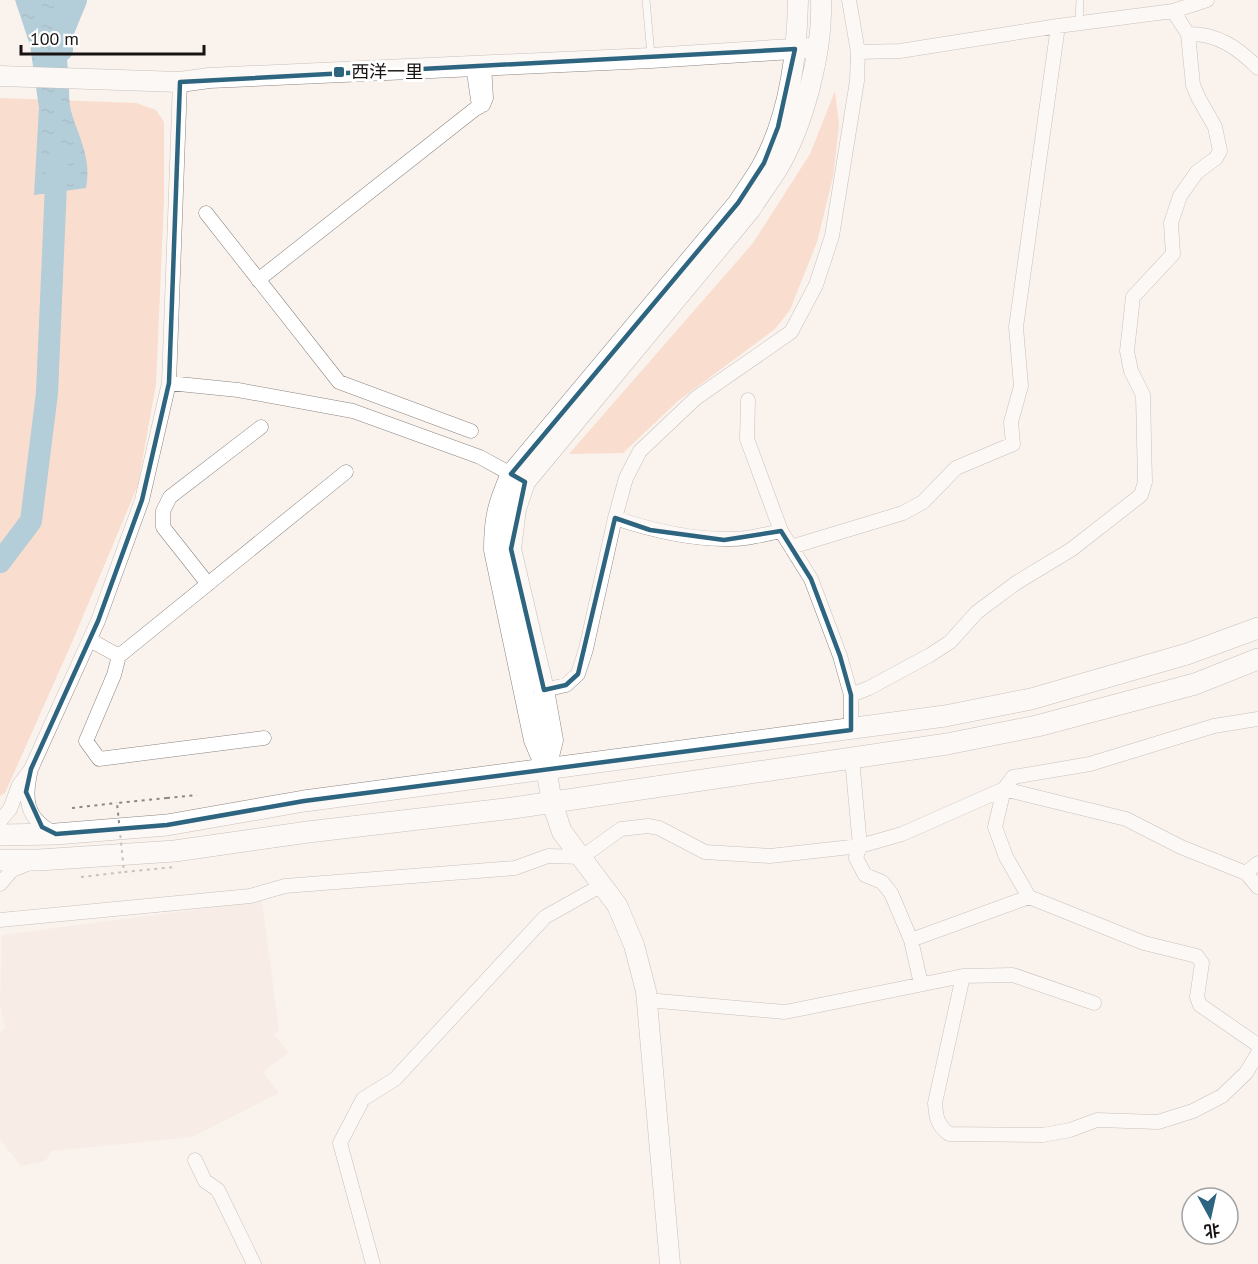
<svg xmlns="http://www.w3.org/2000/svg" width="1258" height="1264" font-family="'PT Sans','Noto Sans SC',sans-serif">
  <defs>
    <pattern id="water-ripples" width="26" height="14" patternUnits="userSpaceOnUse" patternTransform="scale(1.5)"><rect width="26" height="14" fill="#5d9fc0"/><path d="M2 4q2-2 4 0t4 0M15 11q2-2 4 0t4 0" fill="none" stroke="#4c809b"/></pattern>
  </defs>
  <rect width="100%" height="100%" fill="#faf2ed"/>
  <path fill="#f4e5dd" d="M262,901L279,1030L274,1035L289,1052L263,1072L279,1093L192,1137L52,1151L45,1161L21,1166L0,1139V1033L5,1028L0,1003L2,935Z"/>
  <path fill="#f9c5aa" d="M835,91L839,125L833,177L817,242L790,310L775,329L678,401L623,453L569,454L753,243L810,154Z
    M0,98L136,103L156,110L164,122V201L156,384L138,485L73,640L5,793L0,796Z"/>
  <path fill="url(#water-ripples)" d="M15,0H74C63,27 67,55 69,83C69,92 69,103 71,111C79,138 92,159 86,188L34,195L39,108L30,45Z"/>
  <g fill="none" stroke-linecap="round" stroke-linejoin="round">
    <path stroke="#5d9fc0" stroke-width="22" d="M62,50V34L76,0
      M0,562L31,521L47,393L57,161"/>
    <g stroke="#8c8581" stroke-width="8">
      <path id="lane" d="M646,0L651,55
        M1079,23L1080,0"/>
    </g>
    <g stroke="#8c8581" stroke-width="15">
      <path id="street" d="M1188,34C1217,33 1238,48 1258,68
        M858,52L900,51L1058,26L1173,11L1207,0
        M473,65L478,100L483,105L486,98L484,65
        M206,213L339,382L471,431
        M258,280L475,109L483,105
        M169,383L238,390L353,411L480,457L518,478
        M748,400L747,439L781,531L811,579L840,656L851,695V730
        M615,518C648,529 690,539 725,539C744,540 762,535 781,531
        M791,547L903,513L923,502L956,468L1013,444L1011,422L1021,386L1016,327L1058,26
        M208,584L163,527V511L170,497L261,427
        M90,640L119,656
        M544,690L566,685L578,674L586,649L615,518L626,478L640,451L696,398L791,332L816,285L832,236L857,81L858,52L849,0
        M851,695L869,688L930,655L950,642L977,612L1016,583L1072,549L1141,495L1145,482L1143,395L1131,371L1127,351L1133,297L1173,254L1171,223L1180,196L1197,172L1216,158L1220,151L1215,127L1198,97L1193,85L1188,34L1173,11
        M1258,719L1214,726L1090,764L1013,777L1004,789L995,827L1006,857L1029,897L1144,943L1197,956L1202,963L1197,997L1200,1005L1258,1045
        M264,738L99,759L86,741L114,675L119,656L346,472
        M852,759L860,846L856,858L865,875L882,882L891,893L911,940L921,984
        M31,769L98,621L142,500L169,383L180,82
        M0,821L10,809L19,785L31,769C24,798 25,818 54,833
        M1246,873L1258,863
        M0,884L12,870L30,863
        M0,920L250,896L285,886L515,868L548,856L582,857L621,829L648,826L659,828L705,852L770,856L860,846L902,834L1004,789L1126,819L1181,847L1246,873L1258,887
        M911,940L1029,897
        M963,976L935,1103C936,1117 937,1125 949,1134L1043,1135L1070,1130L1097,1120L1158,1122L1193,1111L1222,1096L1246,1073L1258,1053
        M647,1000L785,1012L963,976L1013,975L1094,1003
        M195,1160L205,1181L218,1190L254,1264
        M373,1264L340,1143L363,1099L395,1079L545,917L602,885"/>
    </g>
    <g stroke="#8c8581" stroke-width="21">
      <path id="secondary" d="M0,76L180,82L209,78L651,58L807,48
        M546,768L553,740L544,690L511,549L516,509L525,482L750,210C759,196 769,182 778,168C804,124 823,51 821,0
        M670,1264L646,991L634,945L617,905L562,832L552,803L546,768L534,740L494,550C494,517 498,504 511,474L738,203C746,190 756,177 763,164C790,114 797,55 798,0"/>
    </g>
    <g stroke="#8c8581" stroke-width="22">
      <path id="primary" d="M0,835L56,834L167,825L304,801L945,716L1031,699L1187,654L1258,628
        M0,860H39L175,851L308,832L513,808L947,744L1037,726L1195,684L1258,659"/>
    </g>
    <path stroke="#8c8683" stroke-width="2" stroke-dasharray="3 4.5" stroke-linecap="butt" d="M167,798L197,795
      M72,808L117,803
      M81,877L124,872"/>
    <use href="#lane" stroke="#fff" stroke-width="7"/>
    <use href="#street" stroke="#fff" stroke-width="14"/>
    <use href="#secondary" stroke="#fff" stroke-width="20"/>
    <use href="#primary" stroke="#fff" stroke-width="21"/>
    <path stroke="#8c8683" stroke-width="2" stroke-dasharray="3 4.5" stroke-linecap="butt" d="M167,798L117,803L124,872L174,867"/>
  </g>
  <path d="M0 0H1258V1264H0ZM795,49L778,127L764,163L738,203L511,474L525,482L511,549L544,690L566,685L578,674L615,518L650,530L724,540L781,531L811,579L840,656L851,695V730L304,801L167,825L56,834L42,827L26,792L31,769L98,621L142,500L169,383L180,82Z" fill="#faf2ed" fill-opacity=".55" fill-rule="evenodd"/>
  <path fill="none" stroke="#2d647f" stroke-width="4.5" stroke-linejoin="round" d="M795,49L778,127L764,163L738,203L511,474L525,482L511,549L544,690L566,685L578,674L615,518L650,530L724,540L781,531L811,579L840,656L851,695V730L304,801L167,825L56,834L42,827L26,792L31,769L98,621L142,500L169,383L180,82Z"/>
  <rect fill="#2d647f" stroke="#fff" stroke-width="2" x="333" y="66" width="12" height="12" rx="3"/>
  <g text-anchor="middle" stroke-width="6" stroke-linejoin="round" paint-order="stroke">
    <g font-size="18" fill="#171413" stroke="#fff" text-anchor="start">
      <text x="351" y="78">西洋一里</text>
    </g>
  </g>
  <g transform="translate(1210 1216) rotate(172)"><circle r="28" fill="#ffffff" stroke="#a2a1a1" stroke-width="1.5"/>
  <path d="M0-4.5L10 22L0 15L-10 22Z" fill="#2d647f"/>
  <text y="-9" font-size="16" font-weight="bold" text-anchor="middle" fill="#171413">北</text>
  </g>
  <path d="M21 45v9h183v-9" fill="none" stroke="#171413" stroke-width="3"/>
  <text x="30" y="45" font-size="18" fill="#171413" stroke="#ffffff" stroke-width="4.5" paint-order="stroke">100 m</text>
</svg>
